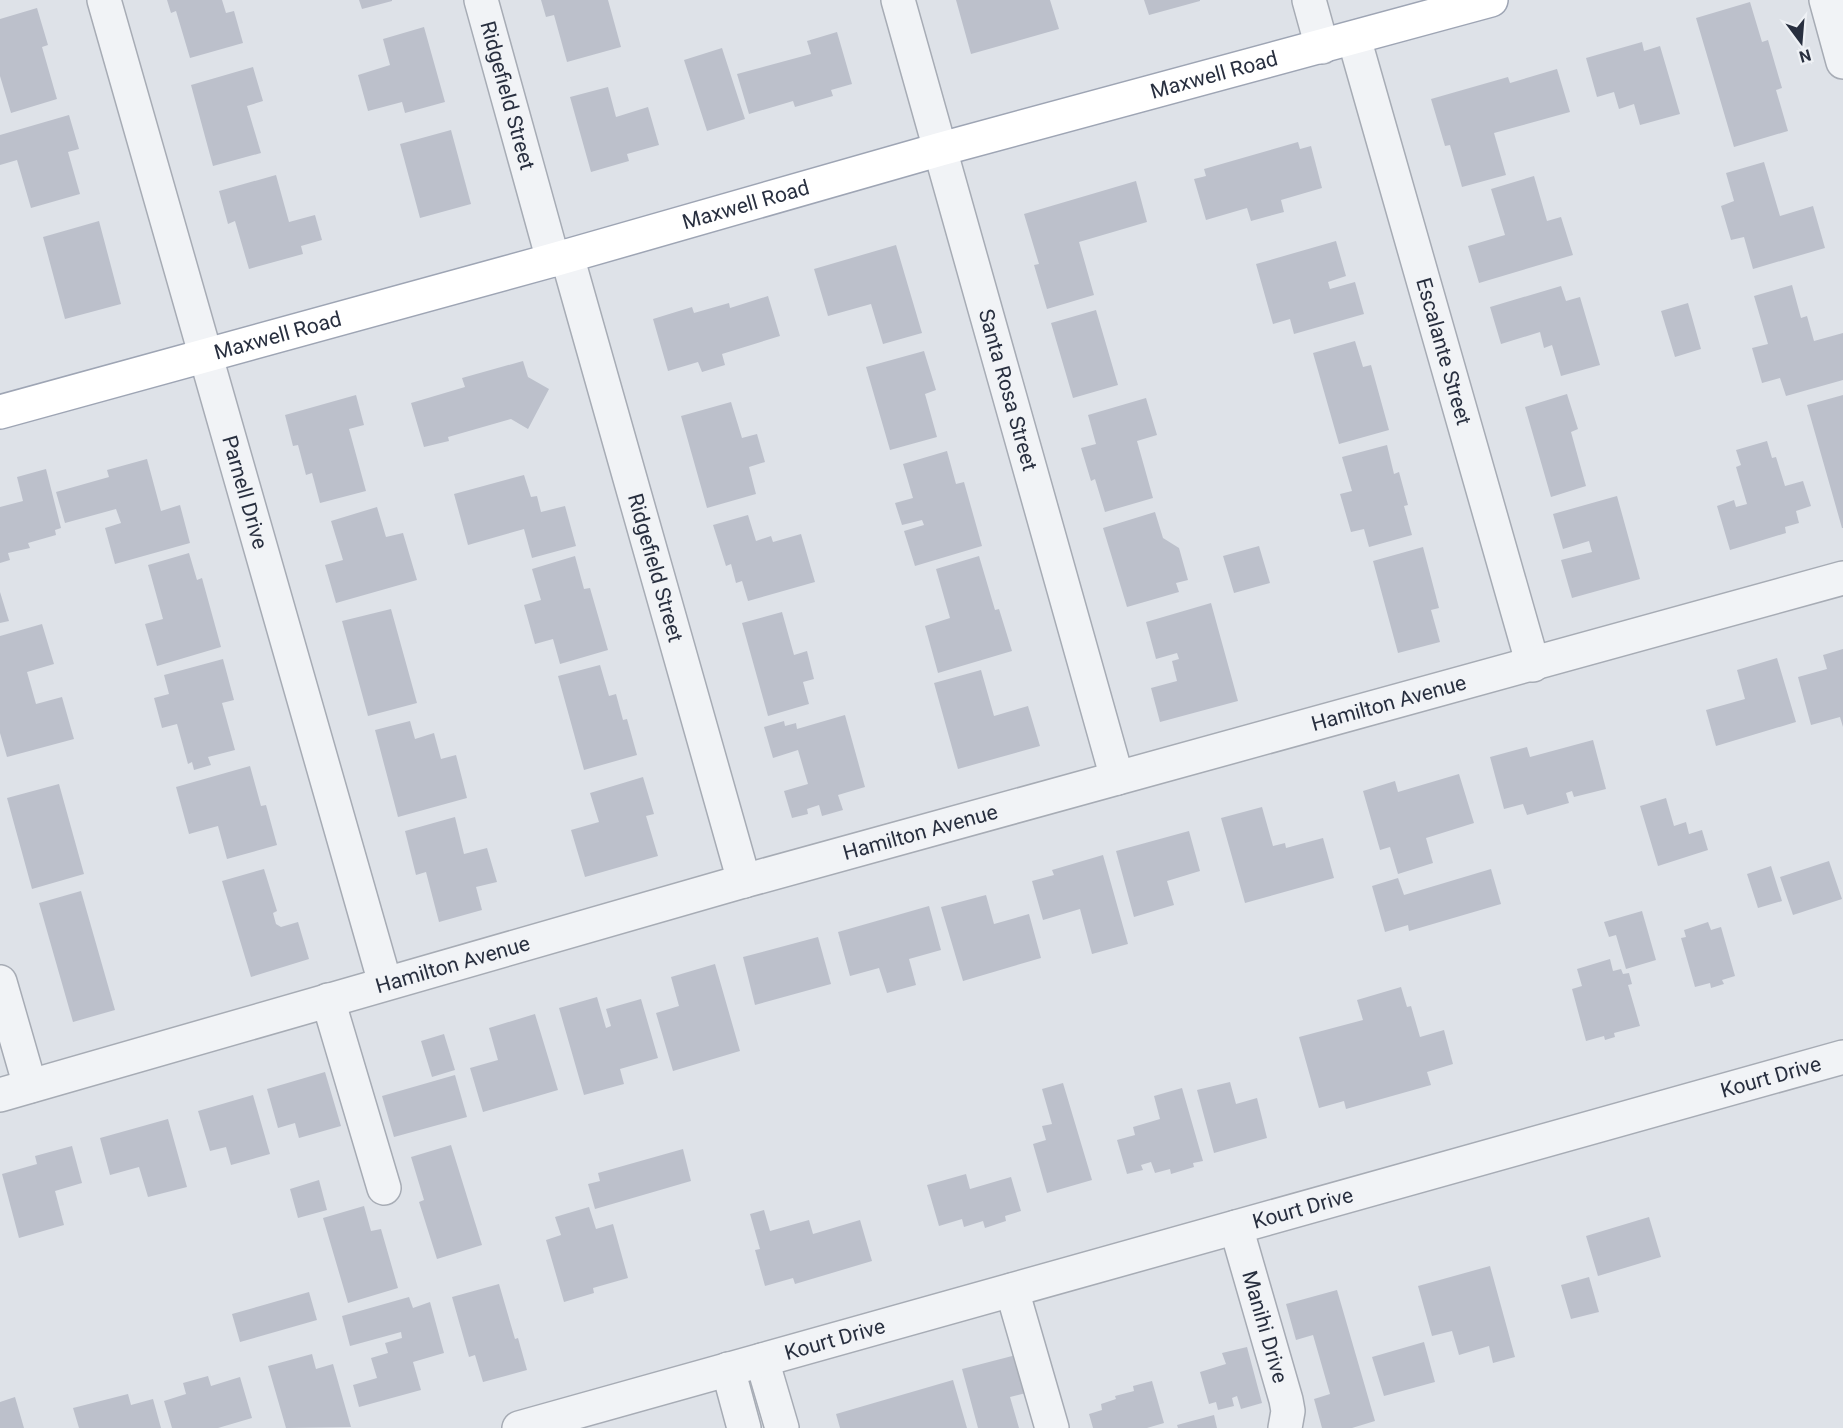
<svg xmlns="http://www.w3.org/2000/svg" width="1843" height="1428" font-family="Roboto,sans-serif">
  <rect width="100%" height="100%" fill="#dee2e8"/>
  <path fill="#bcc0cb" d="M167,0H222L226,13L234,11L243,43L190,58L176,11L171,13Z
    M359,0H392V1L362,9Z
    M541,0H608L621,47L567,62L554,15L546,17Z
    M956,0H1050L1059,29L971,54Z
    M1144,0H1200V1L1149,15Z
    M1750,2L1762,42L1768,40L1782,88L1776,90L1788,131L1734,147L1696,18Z
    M37,8L48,45L42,47L57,99L11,113L0,76V19Z
    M424,27L445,102L405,113L402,102L368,111L358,75L390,65L383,39Z
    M837,32L852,84L831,90L833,96L795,107L793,101L749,114L737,74L811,54L807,41Z
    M1642,42L1644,51L1660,46L1680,114L1640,125L1634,104L1619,109L1614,92L1597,97L1586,58Z
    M722,48L745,119L707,131L684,60Z
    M253,67L263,101L247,106L261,153L213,166L191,85Z
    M1557,69L1570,112L1494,133L1506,175L1462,187L1450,145L1445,146L1431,99L1508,77L1510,83Z
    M608,87L616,117L648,107L659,145L627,154L629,161L591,172L570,97Z
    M69,115L79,149L68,152L80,194L31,208L17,160L0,165V135Z
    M451,130L471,204L420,218L400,144Z
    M1298,142L1300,149L1311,146L1322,188L1281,200L1284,212L1251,221L1247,208L1206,220L1194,179L1206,176L1204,169Z
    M1764,162L1780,216L1813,206L1825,248L1753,269L1744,237L1731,240L1721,206L1734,201L1726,173Z
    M276,175L289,222L315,215L322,240L301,246L303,254L249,269L235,221L228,224L219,191Z
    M1534,176L1547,221L1561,217L1573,255L1479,283L1468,246L1505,235L1491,189Z
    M1136,181L1147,222L1079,242L1094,295L1047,309L1034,265L1039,264L1024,214Z
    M99,221L121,304L65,319L43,237Z
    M1336,241L1346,276L1328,282L1330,289L1355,282L1364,314L1294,334L1290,319L1273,324L1256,264Z
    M896,245L922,333L883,344L871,304L828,316L814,269Z
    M1792,285L1801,318L1807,316L1814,341L1843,333V380L1786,396L1780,378L1762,383L1752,348L1768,344L1754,296Z
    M1561,286L1566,301L1580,297L1600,365L1561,376L1552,345L1544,348L1540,332L1501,344L1490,307Z
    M768,296L780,336L722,354L725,365L702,372L698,362L668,371L653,319L692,307L694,313L729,303L730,308Z
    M1688,303L1701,349L1675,357L1661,311Z
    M1096,310L1118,385L1073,398L1051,323Z
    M1355,341L1363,367L1371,365L1389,430L1339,444L1313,353Z
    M924,351L936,390L925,394L937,437L890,450L866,367Z
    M523,361L528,377L549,389L528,429L511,419L448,437L449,441L424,447L411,403L465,387L462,378Z
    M1567,394L1578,429L1571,432L1586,486L1551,497L1525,407Z
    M356,395L364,425L349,429L366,491L320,503L312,473L306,475L298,445L293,446L285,415Z
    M1843,395V528H1842L1807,405Z
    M1146,398L1157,435L1137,441L1153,498L1105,512L1095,479L1091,481L1081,448L1096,444L1088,415Z
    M731,402L742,438L757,434L765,462L749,467L756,494L707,508L681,416Z
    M1767,441L1772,458L1776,457L1785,486L1803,481L1811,506L1796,511L1799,523L1785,527L1786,533L1730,550L1717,506L1734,500L1736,507L1747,504L1736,467L1741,465L1736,450Z
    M1387,445L1394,474L1399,472L1408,505L1404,506L1412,535L1369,547L1364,529L1351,532L1340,494L1352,491L1342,457Z
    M947,451L956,484L964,482L982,546L915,566L904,531L924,525L922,520L902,525L895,503L913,498L903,464Z
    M147,459L161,511L180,505L190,543L115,564L105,528L121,523L116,509L65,523L56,492L109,477L107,470Z
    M46,469L61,528L55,530L56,535L28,543L30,548L8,553L10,560L0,563V507L23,501L17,477Z
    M524,475L531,497L537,496L541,512L565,506L576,546L532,558L524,529L468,545L454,494Z
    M1617,496L1640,579L1572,598L1561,560L1592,552L1589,541L1563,549L1553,514Z
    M377,507L386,537L403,533L417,580L336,603L325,565L343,560L331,521Z
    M1155,512L1163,538L1179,548L1188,580L1176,583L1179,592L1127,607L1103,528Z
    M748,515L756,541L771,536L773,542L801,534L815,582L748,601L742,581L736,583L731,564L726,566L713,525Z
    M1259,546L1270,583L1234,593L1223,556Z
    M1423,547L1439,608L1431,610L1440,642L1398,653L1373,561Z
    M189,553L197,580L202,578L221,647L157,666L145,624L163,619L148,565Z
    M575,556L584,589L590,588L608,650L560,664L553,639L535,644L524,605L541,600L532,569Z
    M979,556L995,610L999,609L1012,651L938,673L925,626L950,618L936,569Z
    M0,592L9,621L0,623Z
    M1211,603L1238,701L1160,722L1151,688L1177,681L1172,661L1179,659L1177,653L1156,659L1146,622Z
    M391,609L417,703L368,716L342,621Z
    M782,612L794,655L807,651L814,679L803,682L809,704L768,716L742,623Z
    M42,624L54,664L27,672L36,704L62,697L74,739L7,757L0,733V636Z
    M1843,649V727L1840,717L1811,725L1798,677L1827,669L1823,655Z
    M1777,658L1796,722L1716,746L1706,710L1745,699L1737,670Z
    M223,659L234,700L222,703L235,750L208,757L211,765L194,770L192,762L188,764L177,724L162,728L154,698L169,694L164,675Z
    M600,665L609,696L616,694L623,720L627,719L637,755L584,770L558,676Z
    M981,670L994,716L1028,706L1040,746L958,769L934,683Z
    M845,715L865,787L838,795L843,810L822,816L819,805L807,809L808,814L792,818L784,791L808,784L798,750L773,758L764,727L784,721L785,726L796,723L797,729Z
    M410,721L415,739L434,733L441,759L456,755L467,798L398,817L375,730Z
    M1593,740L1606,789L1574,797L1572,791L1566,793L1569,803L1527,815L1523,804L1504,809L1490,757L1527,747L1530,757Z
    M250,766L261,806L266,805L277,845L227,859L218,826L189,834L176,787Z
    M1459,774L1474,823L1426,838L1433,863L1398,874L1390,847L1380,850L1363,791L1395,781L1398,792Z
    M643,777L654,814L646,816L658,856L585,877L571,830L599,822L590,793Z
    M59,784L84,874L32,889L7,798Z
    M1666,798L1674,826L1686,822L1689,834L1702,830L1708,850L1658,866L1640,806Z
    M1262,807L1273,846L1285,843L1286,848L1323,838L1334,878L1245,903L1221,818Z
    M455,817L464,854L487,848L497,882L476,887L482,910L439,922L426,872L416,875L405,831Z
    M1189,831L1200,871L1167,881L1174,905L1134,917L1116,851Z
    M1103,855L1128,944L1092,954L1080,909L1043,920L1032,881L1054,875L1052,870Z
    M1829,861L1842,899L1793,915L1780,877Z
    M1771,866L1782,901L1758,908L1747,874Z
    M264,869L277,911L273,913L276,924L281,927L298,922L309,959L251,977L222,881Z
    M1491,869L1501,904L1409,931L1408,925L1385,932L1372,886L1398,878L1404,895Z
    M81,891L115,1010L73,1022L39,903Z
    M986,895L994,924L1029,914L1041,958L963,981L941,907Z
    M929,906L941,950L909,959L916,985L887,993L879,968L850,976L838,932Z
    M1642,911L1656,960L1626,969L1616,935L1609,937L1604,922Z
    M1708,922L1711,930L1721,927L1735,976L1722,980L1724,984L1711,988L1710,983L1695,987L1681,938L1686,937L1684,930Z
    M818,937L831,984L755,1005L743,957Z
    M1610,959L1613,971L1621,969L1623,974L1629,973L1632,984L1628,985L1640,1026L1614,1033L1615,1037L1605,1040L1604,1036L1586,1041L1572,989L1582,986L1577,969Z
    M715,964L740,1051L673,1071L656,1013L679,1006L671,977Z
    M1401,987L1407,1007L1411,1006L1420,1037L1444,1030L1453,1064L1427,1072L1431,1085L1346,1109L1344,1101L1319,1108L1299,1037L1363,1020L1357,1000Z
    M597,997L606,1028L611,1026L606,1009L641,999L658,1058L620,1069L624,1084L584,1095L559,1008Z
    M535,1014L558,1090L483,1112L470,1068L498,1060L489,1028Z
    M444,1034L455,1070L432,1077L421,1041Z
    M325,1072L341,1126L299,1138L295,1123L278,1128L267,1089Z
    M455,1075L467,1117L394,1137L382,1096Z
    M1230,1082L1236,1104L1257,1098L1267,1138L1214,1153L1197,1090Z
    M1063,1083L1092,1180L1047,1193L1033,1144L1046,1140L1042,1126L1052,1124L1042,1089Z
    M1182,1088L1203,1161L1193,1163L1194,1167L1171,1174L1170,1169L1155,1173L1151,1162L1141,1165L1143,1170L1127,1174L1117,1140L1135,1135L1133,1127L1160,1119L1154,1096Z
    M253,1095L270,1154L231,1165L226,1147L210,1151L198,1111Z
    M168,1119L187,1187L148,1197L139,1167L110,1175L100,1138Z
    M451,1145L482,1245L437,1259L419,1202L424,1200L411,1157Z
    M72,1146L82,1183L55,1191L64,1225L19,1238L2,1174L37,1164L35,1156Z
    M683,1149L691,1181L595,1209L588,1184L600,1181L598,1173Z
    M966,1174L970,1189L1011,1177L1021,1211L1005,1216L1006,1221L985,1228L983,1221L964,1227L962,1219L939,1226L927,1185Z
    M319,1180L327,1210L298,1218L290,1189Z
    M364,1206L371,1231L381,1229L398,1288L348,1303L323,1218Z
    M589,1207L596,1229L613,1224L628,1278L593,1288L594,1293L564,1302L546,1240L561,1235L555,1217Z
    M764,1210L770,1231L809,1220L813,1234L860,1220L872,1261L795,1284L793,1278L765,1286L755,1250L760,1249L750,1214Z
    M1649,1217L1661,1257L1598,1276L1586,1236Z
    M1490,1266L1515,1357L1493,1363L1489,1346L1459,1355L1452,1331L1432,1336L1418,1286Z
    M1589,1277L1599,1312L1571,1319L1561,1285Z
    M499,1284L515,1339L518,1338L527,1370L483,1382L475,1355L469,1357L452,1297Z
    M1337,1290L1375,1421L1352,1428H1322L1314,1399L1330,1394L1313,1335L1296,1340L1286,1304Z
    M309,1292L317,1320L240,1342L232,1314Z
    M409,1297L413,1308L430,1302L444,1353L413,1362L421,1390L359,1407L353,1385L377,1378L371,1358L388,1353L385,1343L402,1338L401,1332L350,1346L342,1316Z
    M1424,1342L1435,1382L1384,1396L1372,1357Z
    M1247,1347L1262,1403L1241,1409L1237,1396L1232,1398L1234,1406L1218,1410L1216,1402L1209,1404L1200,1372L1226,1364L1222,1353Z
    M312,1354L316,1369L333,1364L351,1427L286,1428L268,1366Z
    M1016,1355L1026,1393L1010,1397L1019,1428H978L962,1369Z
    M208,1376L211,1386L240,1377L252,1418L218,1428H172L164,1401L186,1394L183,1383Z
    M953,1380L967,1428H840L836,1414Z
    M1152,1381L1164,1423L1147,1428H1093L1089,1414L1102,1410L1101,1404L1116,1399L1115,1396L1134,1391L1133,1386Z
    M128,1394L131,1405L153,1399L161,1428H79L73,1408Z
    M15,1397L24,1428H0V1402Z
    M1214,1415L1217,1428H1178L1177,1425Z"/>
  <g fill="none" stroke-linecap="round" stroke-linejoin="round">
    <g stroke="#a7acb5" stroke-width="36">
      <g id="minor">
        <path id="s1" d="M104,0L385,983"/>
        <path id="s2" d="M481,0L553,260"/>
        <path id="s3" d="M898,0L1117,778"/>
        <path d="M1309,0L1322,47"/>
        <path d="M1826,0L1843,62"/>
        <path id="s4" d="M1354,38L1533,665"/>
        <path id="s5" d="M567,256L744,881"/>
        <path d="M0,982L30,1086"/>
        <path d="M328,1000L384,1188"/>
        <path id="s6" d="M0,1095L744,881L1843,578"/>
        <path id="s7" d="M1236,1227L1286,1400L1288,1411L1285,1428"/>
        <path d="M1012,1290L1052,1428"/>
        <path d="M762,1360L782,1428"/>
        <path d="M728,1369L744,1428"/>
        <path id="s8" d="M519,1428L1843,1057"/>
      </g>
    </g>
    <g stroke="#9ea5b4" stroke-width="36">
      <g id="major">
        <path id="s9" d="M0,412L553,260L941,149L1491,0"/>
      </g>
    </g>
    <use href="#minor" stroke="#f1f3f6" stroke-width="33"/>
    <use href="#major" stroke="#fff" stroke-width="33"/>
  </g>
  <g text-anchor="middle" stroke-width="6" stroke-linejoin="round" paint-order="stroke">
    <g font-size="21" fill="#282f3f" stroke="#eef1f5">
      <text dy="7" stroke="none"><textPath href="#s9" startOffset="1260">Maxwell Road</textPath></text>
      <text dy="7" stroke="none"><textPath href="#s2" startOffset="99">Ridgefield Street</textPath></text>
      <text dy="7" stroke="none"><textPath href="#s9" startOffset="774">Maxwell Road</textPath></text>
      <text dy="7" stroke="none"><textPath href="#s9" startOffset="288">Maxwell Road</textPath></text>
      <text dy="7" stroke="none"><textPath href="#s4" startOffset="326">Escalante Street</textPath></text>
      <text dy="7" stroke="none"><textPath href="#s3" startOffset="405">Santa Rosa Street</textPath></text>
      <text dy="7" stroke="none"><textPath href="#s1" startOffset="512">Parnell Drive</textPath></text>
      <text dy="7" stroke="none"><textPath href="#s5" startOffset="324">Ridgefield Street</textPath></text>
      <text dy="7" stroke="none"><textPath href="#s6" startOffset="1443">Hamilton Avenue</textPath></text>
      <text dy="7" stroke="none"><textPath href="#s6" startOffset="957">Hamilton Avenue</textPath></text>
      <text dy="7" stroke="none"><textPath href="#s6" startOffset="471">Hamilton Avenue</textPath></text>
      <text dy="7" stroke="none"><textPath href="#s8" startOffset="1300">Kourt Drive</textPath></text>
      <text dy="7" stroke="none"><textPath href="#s8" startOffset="814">Kourt Drive</textPath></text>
      <text dy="7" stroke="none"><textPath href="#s7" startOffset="104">Manihi Drive</textPath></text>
      <text dy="7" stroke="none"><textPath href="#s8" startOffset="328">Kourt Drive</textPath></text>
    </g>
  </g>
  <g transform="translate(1801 42) rotate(164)" stroke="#eef1f5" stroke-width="4.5" paint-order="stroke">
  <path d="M0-4.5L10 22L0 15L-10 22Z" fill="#282f3f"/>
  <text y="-9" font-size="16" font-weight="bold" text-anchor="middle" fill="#282f3f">N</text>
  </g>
</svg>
